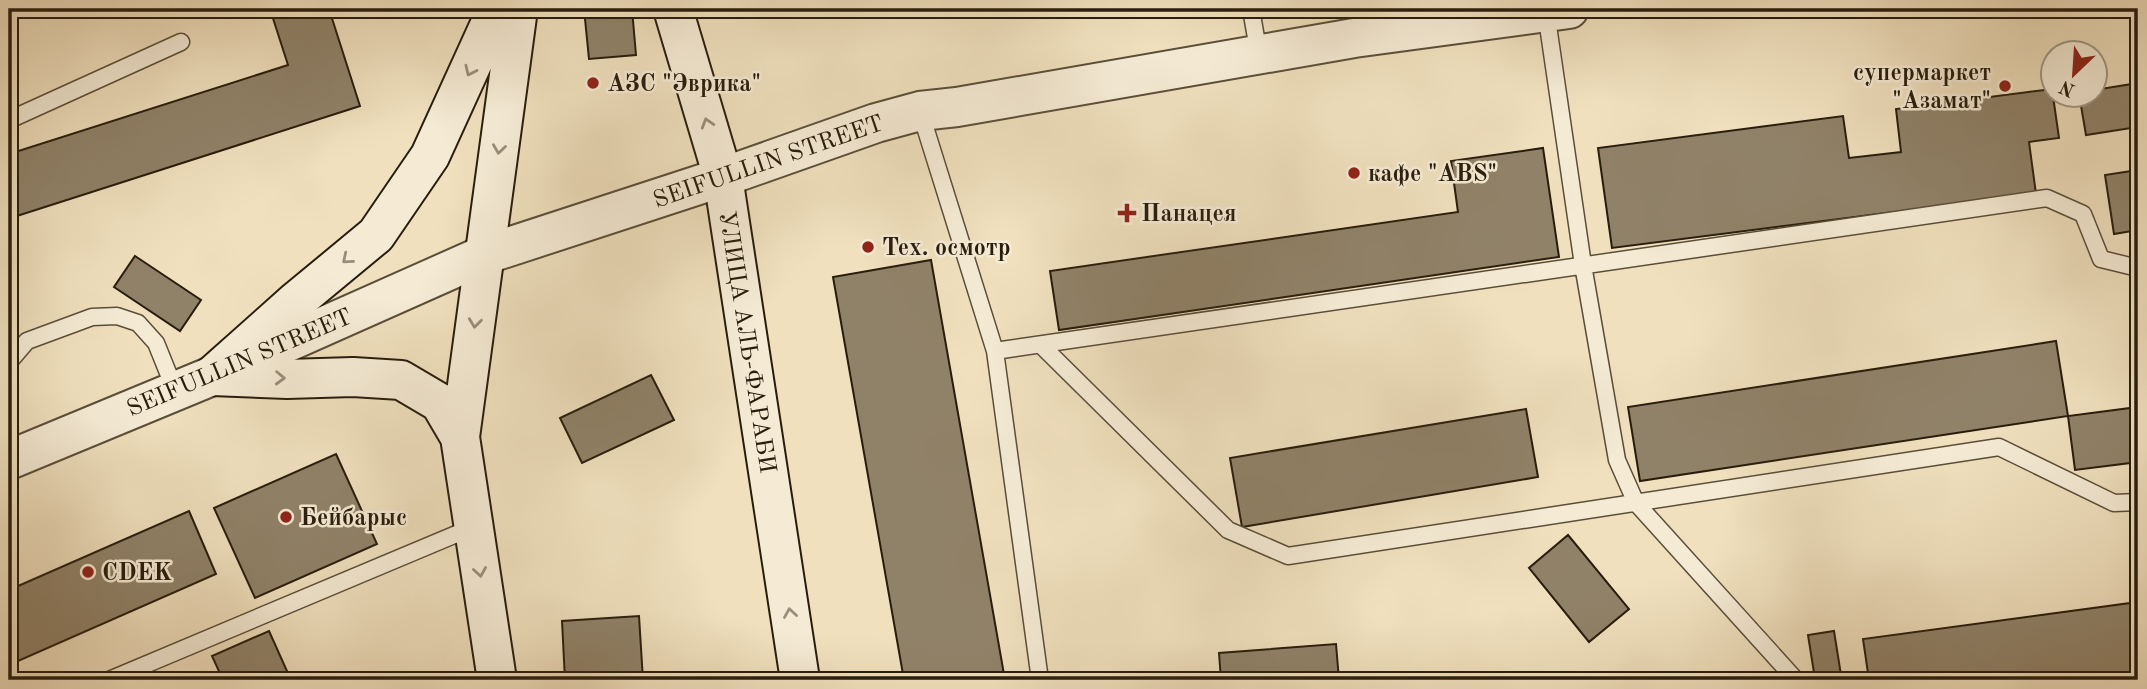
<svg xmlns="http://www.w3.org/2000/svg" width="2147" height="689" font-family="'Old Standard TT',serif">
  <rect width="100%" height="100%" fill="#f0e0be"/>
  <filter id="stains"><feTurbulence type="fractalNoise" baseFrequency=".00286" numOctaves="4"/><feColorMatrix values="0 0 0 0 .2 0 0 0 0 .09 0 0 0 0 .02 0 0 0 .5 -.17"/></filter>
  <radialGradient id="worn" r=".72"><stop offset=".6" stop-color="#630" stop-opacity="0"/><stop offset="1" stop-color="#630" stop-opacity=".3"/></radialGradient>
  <path fill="#908269" stroke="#281d0d" stroke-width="2" d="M270,9H329L360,106L17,216L9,191V154L288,65Z
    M584,9H632L636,55L589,59Z
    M2138,83V127L2086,135L2079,94H2094V90Z
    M2052,89L2059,138L2029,142L2036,194L1612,248L1598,148L1843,116L1849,158L1901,152L1896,109Z
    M1543,148L1559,257L1059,330L1050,271L1458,212L1451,161Z
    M2138,170V230L2114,234L2105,175Z
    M135,256L201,300L180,331L114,287Z
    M931,260L1005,680H904L833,277Z
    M2056,341L2068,416L1640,481L1628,407Z
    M651,375L674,420L582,463L560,418Z
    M2138,407V462L2075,470L2068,416Z
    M1526,409L1538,477L1242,527L1230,458Z
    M336,454L377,544L255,598L214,508Z
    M189,511L216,574L9,665V590Z
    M1568,535L1629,609L1589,642L1529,568Z
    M2138,602V671L2074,680H1869L1863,639Z
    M639,616L643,680H565L562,621Z
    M269,631L291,680H223L212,656Z
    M1834,631L1841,675L1815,679L1808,635Z
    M1336,644L1339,680H1221L1219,653Z"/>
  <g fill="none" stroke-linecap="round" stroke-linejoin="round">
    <g stroke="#5a4e39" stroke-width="19">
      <path id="service" d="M1251,9L1259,55
        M1546,12L1583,265L1617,460L1636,503L1796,680
        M920,111L995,351L1040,680
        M9,120L181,42
        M1041,345L1228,530L1288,556L1999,447L2114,503L2138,502
        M995,351L2047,198L2083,214L2101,259L2138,268
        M9,362L27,341L92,317L117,316L138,323L156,343L175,390
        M109,680L473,527"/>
    </g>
    <g stroke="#5a4e39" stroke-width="42">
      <path id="tertiary" d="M9,460L212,376L484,255L723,177L876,123L920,111L957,107L1354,38L1569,9"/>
    </g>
    <g stroke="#281d0d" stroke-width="42">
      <path id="secondary" d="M673,9L723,177L800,680
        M212,376L295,302L376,235L430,156L497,9
        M212,376L287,379L353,377L401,380L440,403L460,437
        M497,680L460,437L518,9"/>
    </g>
    <use href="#service" stroke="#f5ebd5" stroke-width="16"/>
    <use href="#tertiary" stroke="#f5ebd5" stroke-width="38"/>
    <use href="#secondary" stroke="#f5ebd5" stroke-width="38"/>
  </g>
  <defs><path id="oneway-chevron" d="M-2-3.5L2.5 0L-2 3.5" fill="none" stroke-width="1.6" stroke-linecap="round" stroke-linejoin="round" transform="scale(1.75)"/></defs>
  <g stroke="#998e7b">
    <use href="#oneway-chevron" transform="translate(470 71) rotate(115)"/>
    <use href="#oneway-chevron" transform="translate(707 123) rotate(-107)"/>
    <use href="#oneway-chevron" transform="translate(499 149) rotate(98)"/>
    <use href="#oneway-chevron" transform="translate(347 259) rotate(140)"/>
    <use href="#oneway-chevron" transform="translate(475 323) rotate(97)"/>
    <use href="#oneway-chevron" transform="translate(280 378) rotate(2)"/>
    <use href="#oneway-chevron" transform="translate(480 572) rotate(81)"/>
    <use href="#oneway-chevron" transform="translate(790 613) rotate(-99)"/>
  </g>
  <g fill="#8f2418" stroke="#f5ebd5" stroke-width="2.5">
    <circle cx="593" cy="83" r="7"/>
    <circle cx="2005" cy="86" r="7"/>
    <circle cx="1354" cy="173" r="7"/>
    <path d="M1123.5 202.5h7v7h7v7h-7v7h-7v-7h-7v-7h7z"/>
    <circle cx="868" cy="247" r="7"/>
    <circle cx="286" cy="517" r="7"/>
    <circle cx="88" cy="572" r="7"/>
  </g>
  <g text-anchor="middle" stroke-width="5" stroke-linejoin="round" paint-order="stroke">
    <g font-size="24" font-weight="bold" fill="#281d0d" stroke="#f5ebd5" text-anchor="start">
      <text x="1991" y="80" text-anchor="end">супермаркет<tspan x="1991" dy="28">"Азамат"</tspan></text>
      <text x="607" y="91">АЗС "Эврика"</text>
      <text x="1368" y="181">кафе "ABS"</text>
      <text x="1141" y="221">Панацея</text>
      <text x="882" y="255">Тех. осмотр</text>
      <text x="300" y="525">Бейбарыс</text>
      <text x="102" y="580">CDEK</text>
    </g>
    <g font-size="24" fill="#281d0d" stroke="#f5ebd5">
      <text transform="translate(768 161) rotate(-19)" y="8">SEIFULLIN STREET</text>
      <text transform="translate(748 342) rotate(81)" y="8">УЛИЦА АЛЬ-ФАРАБИ</text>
      <text transform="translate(239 362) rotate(-23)" y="8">SEIFULLIN STREET</text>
    </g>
  </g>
  <rect width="2147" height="689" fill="none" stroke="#f0e0be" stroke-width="35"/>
  <rect x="10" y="10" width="2126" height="668" fill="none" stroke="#281d0d" stroke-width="3.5"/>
  <rect x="18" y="18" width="2112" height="654" fill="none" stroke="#281d0d" stroke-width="2"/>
  <g transform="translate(2074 74) rotate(205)"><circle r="33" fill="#f5ebd5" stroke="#a39985" stroke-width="2"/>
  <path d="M0-5L12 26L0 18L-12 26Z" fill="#8f2418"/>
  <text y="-10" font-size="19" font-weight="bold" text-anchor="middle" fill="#281d0d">N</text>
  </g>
  <rect width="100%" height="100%" filter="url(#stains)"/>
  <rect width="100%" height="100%" fill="url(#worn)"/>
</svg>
